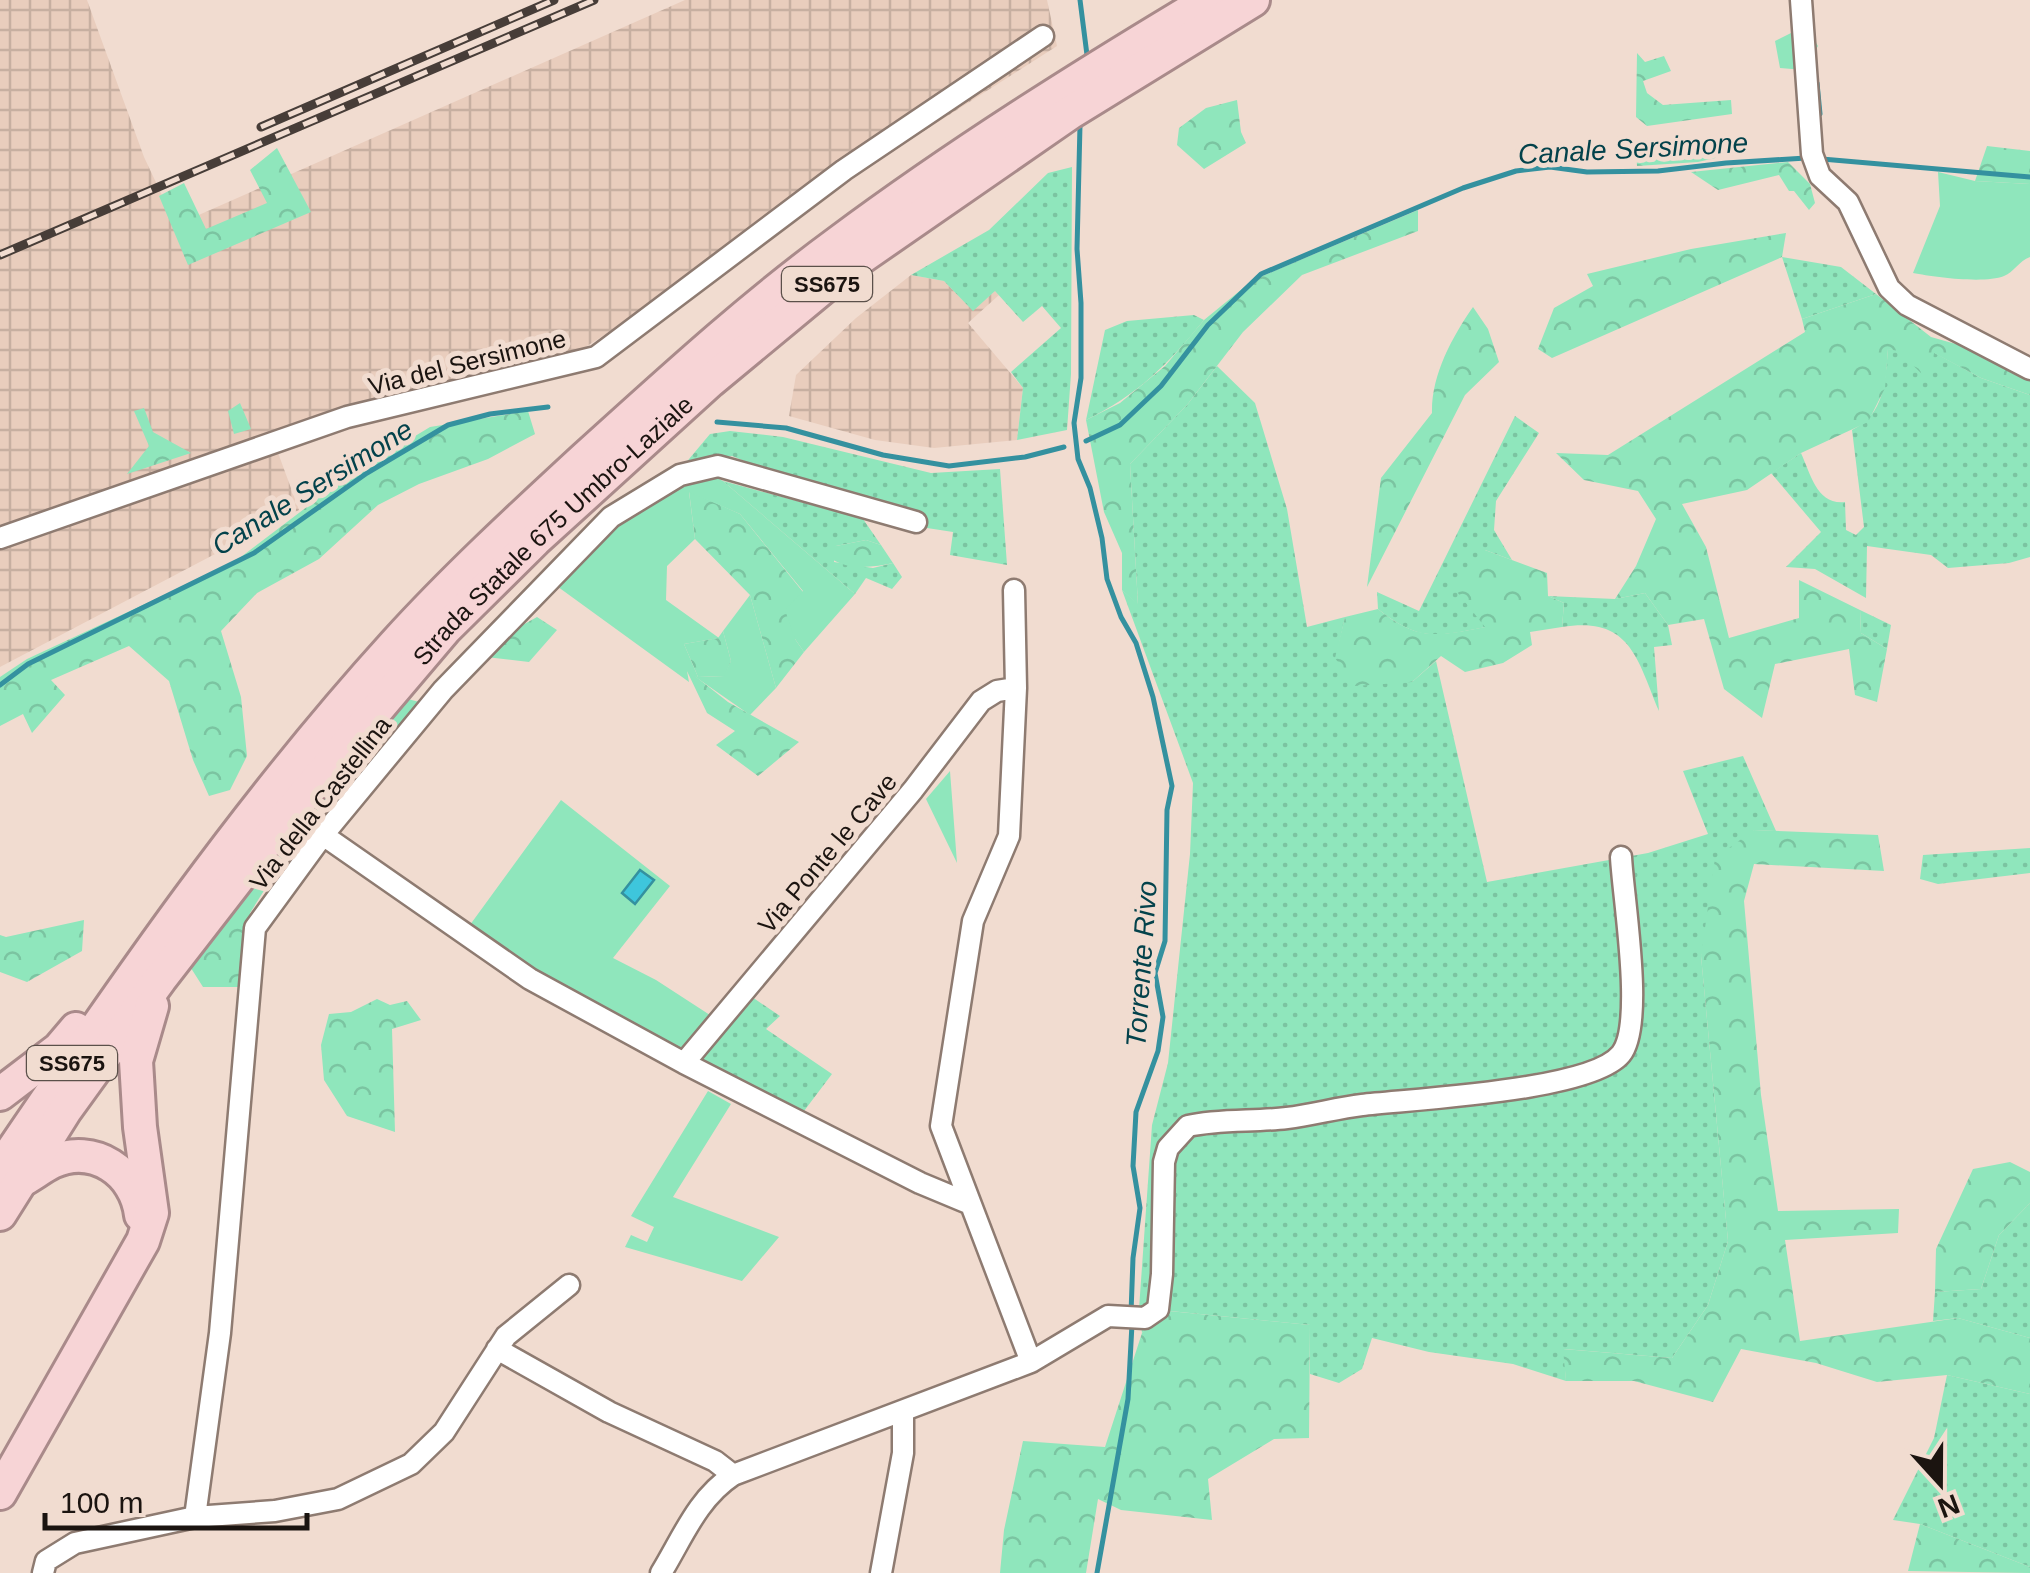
<svg xmlns="http://www.w3.org/2000/svg" width="2030" height="1573" font-family="Helvetica,sans-serif">
  <defs>
    <pattern id="industrial-grid" width="8" height="8" patternUnits="userSpaceOnUse" patternTransform="scale(2.5)"><rect width="8" height="8" fill="#e9cdbd"/><path d="M0 4h8M4 0v8" fill="none" stroke="#c7afa1"/></pattern>
    <pattern id="grass-dots" width="8" height="8" patternUnits="userSpaceOnUse" patternTransform="scale(2.5)"><rect width="8" height="8" fill="#8fe6bc"/><path d="M2 2h.1M6 6h.1" fill="none" stroke="#7bc4a1" stroke-width="1.8" stroke-linecap="round"/></pattern>
    <pattern id="forest-crowns" width="20" height="18" patternUnits="userSpaceOnUse" patternTransform="scale(2.5)"><rect width="20" height="18" fill="#8fe6bc"/><path d="M2 6a3 3 0 1 1 6 0M12 15a3 3 0 1 1 6 0" fill="none" stroke="#7bc4a1"/></pattern>
  </defs>
  <rect width="100%" height="100%" fill="#f1dcd0"/>
  <path fill="url(#industrial-grid)" d="M0,0H87L144,157L176,225L685,0H1047L1057,46L584,348L277,450L299,510L0,667Z
    M911,275L944,281L973,310L995,291L999,295L968,323L1023,388L1017,440L934,448L875,440L789,416L796,375L856,318Z"/>
  <path fill="url(#grass-dots)" d="M1072,167L1071,374L1067,430L1017,440L1023,388L1011,372L1061,328L1042,306L1023,322L995,291L973,311L944,281L911,275L989,230L1048,173Z
    M1782,257L1841,267L1876,294L1802,319Z
    M1194,315L1204,320C1168,364 1138,395 1086,420L1105,330L1127,321Z
    M1888,349L1933,352L1981,378L2030,395V557L2009,563L1948,568L1931,555L1867,546L1866,598L1815,569L1786,567L1821,532L1771,473L1801,453C1811,475 1817,505 1845,502L1846,530L1856,535L1864,527L1852,430C1885,414 1885,382 1888,349Z
    M1217,366L1255,403L1287,509L1307,627L1345,617L1336,658L1412,682L1436,661L1487,882L1648,853L1708,834L1683,771L1743,756L1776,831L1754,830L1701,956L1728,1241L1708,1305L1672,1358L1564,1349L1566,1381L1513,1364L1429,1352L1372,1338L1362,1369L1339,1383L1310,1374V1325L1160,1310L1142,1333L1139,1309L1152,1125L1168,1063L1190,854L1193,783L1122,590L1138,604L1130,464L1187,405Z
    M1515,416L1539,433L1496,501L1494,530L1512,560L1485,550L1486,627C1438,636 1420,643 1378,609L1377,592L1419,611Z
    M730,431L783,437L931,473L1000,469L1007,565L950,555L953,532L927,528L921,515L769,471L732,456L684,465L710,434Z
    M723,481L863,519L881,545L866,540L836,546L834,562L873,568L893,563L902,577L892,589L866,578L855,594Z
    M1645,593L1668,625L1672,645L1654,647L1659,711C1637,658 1630,616 1562,627L1564,603L1548,596L1615,599Z
    M1860,610L1891,625L1887,649L1861,633Z
    M2030,848V873L1938,884L1920,879L1923,855Z
    M752,997L780,1016L766,1029L832,1074L801,1115L700,1060Z
    M2030,1203V1338L1958,1318L1933,1321L1935,1292L1981,1289L1999,1235Z
    M1947,1375L2030,1394V1567L1920,1524L1893,1520L1934,1438Z"/>
  <path fill="url(#forest-crowns)" d="M1805,26L1818,46L1804,70L1780,68L1775,41Z
    M1637,53L1645,62L1664,56L1671,71L1643,81L1647,93L1663,105L1731,100L1732,114L1647,126L1636,117Z
    M1237,100L1241,132L1246,143L1204,169L1177,145L1179,128L1206,108Z
    M1717,141L1724,156L1698,162L1637,166L1636,147L1662,153Z
    M1987,146L2030,151V184L1975,181Z
    M277,148L311,212L188,265L159,196L184,183L206,229L267,203L250,170Z
    M1788,162L1810,184L1815,203L1809,210L1794,191H1789L1779,175L1718,190L1691,172Z
    M1418,210V231L1302,275L1243,332L1187,405L1130,464L1138,605L1122,590V553L1104,512L1086,420L1120,403L1165,366L1204,320L1253,280Z
    M1786,233L1782,257L1552,358L1538,349L1554,308L1593,286L1587,274L1691,249Z
    M1876,294L1931,337L2030,365V395L1981,378L1934,353L1932,366L1922,374L1898,351L1888,349L1885,388L1868,422L1801,453L1747,490L1682,504L1706,547L1729,638L1799,618V580L1860,610L1861,633L1887,649L1877,702L1855,695L1849,649L1775,664L1762,718L1724,689L1704,619L1668,625L1645,593L1615,599L1636,566L1656,519L1638,491L1584,480L1556,453L1608,455L1805,332L1802,319Z
    M1473,307L1488,329L1499,362L1465,395L1367,587L1381,478L1432,413C1431,376 1452,337 1473,307Z
    M240,403L251,429L234,434L228,411Z
    M144,408L153,432L191,453L127,474L149,446L134,411Z
    M528,411L535,434L488,459L419,484L378,505L319,559L257,593L221,631L241,697L247,756L230,790L209,796L193,760L169,681L129,646L51,680L65,695L32,733L23,714L0,726V677L27,659L233,563L341,481L430,427Z
    M689,491L740,514L803,592L795,639L804,652L776,688L750,595L695,539Z
    M866,540L881,545L893,563C872,568 841,571 826,554L836,546Z
    M1485,550L1547,573L1548,596L1564,603L1562,627L1530,632L1532,645L1503,663L1465,672L1441,656L1412,682L1355,686L1335,658L1345,617L1378,609C1419,642 1437,636 1485,627L1450,583Z
    M537,617L557,630L529,662L486,657L496,640Z
    M723,631L731,661L725,676L698,677L684,644L718,638Z
    M686,669L728,702L799,742L758,776L716,745L735,731L707,713Z
    M400,697L427,704L378,762L354,765L302,830L250,913L248,987H203L189,965Z
    M1754,830L1878,835L1884,871L1754,864L1744,901L1761,1095L1778,1211L1899,1209L1898,1233L1785,1240L1800,1341L1958,1318L2030,1338V1394L1947,1375L1877,1382L1816,1363L1741,1349L1713,1402L1634,1381H1566L1563,1349L1672,1358L1708,1305L1728,1241L1701,956L1715,858Z
    M84,920L82,951L27,982L0,972V935L6,937Z
    M377,999L390,1005L407,1001L421,1020L392,1029L395,1132L347,1116L324,1080L321,1045L329,1014L351,1012Z
    M2010,1162L2030,1172V1203L1999,1235L1981,1289L1935,1292L1936,1249L1973,1169Z
    M1159,1310L1310,1325L1309,1438L1274,1439L1208,1479L1212,1520L1121,1510L1098,1499L1086,1573H1000L1004,1530L1023,1441L1105,1447L1142,1333Z
    M1920,1524L2030,1567V1573L1908,1571Z"/>
  <path fill="#8fe6bc" d="M1938,172L1975,181L2030,184V257C2019,261 2014,272 2004,276C1984,284 1934,277 1913,273L1940,206Z
    M715,477L723,481L855,594L804,652L795,639L785,610L803,591L740,514L689,492L695,539L667,566L666,600L719,638L684,644L698,677L724,676L731,661L723,631L750,595L776,688L750,715L687,671L689,682L554,584L627,518L683,481Z
    M950,771L957,863L926,799Z
    M561,800L670,886L613,958L656,980L713,1017L682,1056L537,975L467,929Z
    M708,1091L731,1104L673,1197L779,1237L742,1281L625,1247L631,1235L647,1242L654,1227L631,1216Z"/>
  <path fill="#3ec6dc" stroke="#34919f" stroke-width="2.5" d="M640,870L654,880L635,904L622,893Z"/>
  <g fill="none" stroke-linecap="round" stroke-linejoin="round">
    <path stroke="#34919f" stroke-width="5" d="M1080,0L1087,55
      M1817,83L1820,114
      M1080,125L1077,249L1081,303V378L1074,423L1078,459L1090,488L1102,538L1107,579L1121,617L1136,643L1153,697L1172,786L1167,810L1165,941L1155,973L1163,1017L1158,1051L1136,1112L1133,1166L1140,1208L1133,1258L1131,1313
      M1822,159L2030,177
      M717,422L786,428L883,455L949,466L1025,457L1064,447
      M1086,441L1120,425L1161,386L1208,325L1261,274L1463,188L1516,171L1550,167L1587,172L1658,171L1726,163L1806,158
      M0,685L28,664L254,553L367,473L448,425L490,414L548,407
      M1097,1573L1128,1399L1132,1324"/>
    <g stroke="#8e7b71" stroke-width="25">
      <path id="minor" d="M1801,0L1812,154L1820,176L1848,202L1889,288L1907,305L2030,369
        M0,538L347,417L596,357L844,170L1043,36
        M323,835L530,979L684,1063L920,1183L968,1203
        M684,1063L913,790L981,701L997,691L1016,688
        M497,1349L609,1412L715,1461L733,1475
        M1031,1362L1108,1316L1145,1318L1158,1309L1162,1274L1164,1162L1168,1148L1188,1126C1220,1119 1254,1122 1287,1118C1312,1115 1337,1108 1362,1105C1414,1099 1591,1091 1621,1054C1645,1024 1623,898 1621,857
        M195,1517L220,1333L255,928L323,835L443,690L611,517L680,475L718,466L916,522
        M43,1573L46,1561L75,1543L195,1517L275,1511L338,1499L411,1464L444,1432L506,1336L569,1285
        M661,1573C683,1537 697,1499 733,1475L1031,1362L941,1126L973,921L1009,836L1016,688L1014,590
        M881,1573L903,1453V1412"/>
    </g>
    <g stroke="#a98a8a" stroke-width="38">
      <g id="trunk">
        <path d="M0,1094L59,1049L76,1029"/>
        <path d="M0,1169C123,987 247,807 395,644C454,579 519,519 584,459C666,385 748,309 838,243C956,155 1082,76 1209,0"/>
        <path d="M24,1179C33,1174 42,1167 52,1162C94,1143 136,1172 141,1215"/>
        <path id="s1" d="M0,1214L66,1109L160,979L288,814L446,628L535,540L710,381L850,265L1071,112L1253,0"/>
        <path d="M0,1493L143,1241L152,1213L140,1127L136,1061L152,1006"/>
      </g>
    </g>
    <use href="#minor" stroke="#fff" stroke-width="20"/>
    <use href="#trunk" stroke="#f7d4d6" stroke-width="32"/>
    <g stroke="#473d38" stroke-width="9">
      <path id="rail" d="M261,127L554,0
        M0,255L594,0"/>
    </g>
    <use href="#rail" stroke="#f1dcd0" stroke-width="5" stroke-dasharray="15" stroke-linecap="butt"/>
  </g>
  <g text-anchor="middle" stroke-width="10" stroke-linejoin="round" paint-order="stroke">
    <g fill="#f1dcd0" stroke="#5b504a" stroke-width="2.5">
      <rect x="782" y="267" width="90" height="34" rx="8"/>
      <rect x="27" y="1046" width="90" height="34" rx="8"/>
    </g>
    <g font-size="22" font-weight="bold" fill="#1b1410">
      <text x="827" y="292">SS675</text>
      <text x="72" y="1071">SS675</text>
    </g>
    <g font-size="25" fill="#1b1410" stroke="#f1dcd0">
      <text transform="translate(467 362) rotate(-14)" y="9">Via del Sersimone</text>
      <text dy="9" stroke="none"><textPath href="#s1" startOffset="882">Strada Statale 675 Umbro-Laziale</textPath></text>
      <text transform="translate(320 803) rotate(-52)" y="9">Via della Castellina</text>
      <text transform="translate(827 853) rotate(-50)" y="9">Via Ponte le Cave</text>
    </g>
    <g font-size="28" font-style="italic" fill="#03424b" stroke="#f1dcd0">
      <text transform="translate(1633 148) rotate(-3)" y="10">Canale Sersimone</text>
      <text transform="translate(312 487) rotate(-32)" y="10">Canale Sersimone</text>
      <text transform="translate(1141 964) rotate(-86)" y="10">Torrente Rivo</text>
    </g>
  </g>
  <g transform="translate(1940 1483) rotate(159)" stroke="#f1dcd0" stroke-width="8" paint-order="stroke">
  <path d="M0-8L18 38L0 25L-18 38Z" fill="#1b1410"/>
  <text y="-15" font-size="28" font-weight="bold" text-anchor="middle" fill="#1b1410">N</text>
  </g>
  <path d="M45 1513v15h262v-15" fill="none" stroke="#1b1410" stroke-width="5"/>
  <text x="60" y="1513" font-size="30" fill="#1b1410" stroke="#f1dcd0" stroke-width="8" paint-order="stroke">100 m</text>
</svg>
